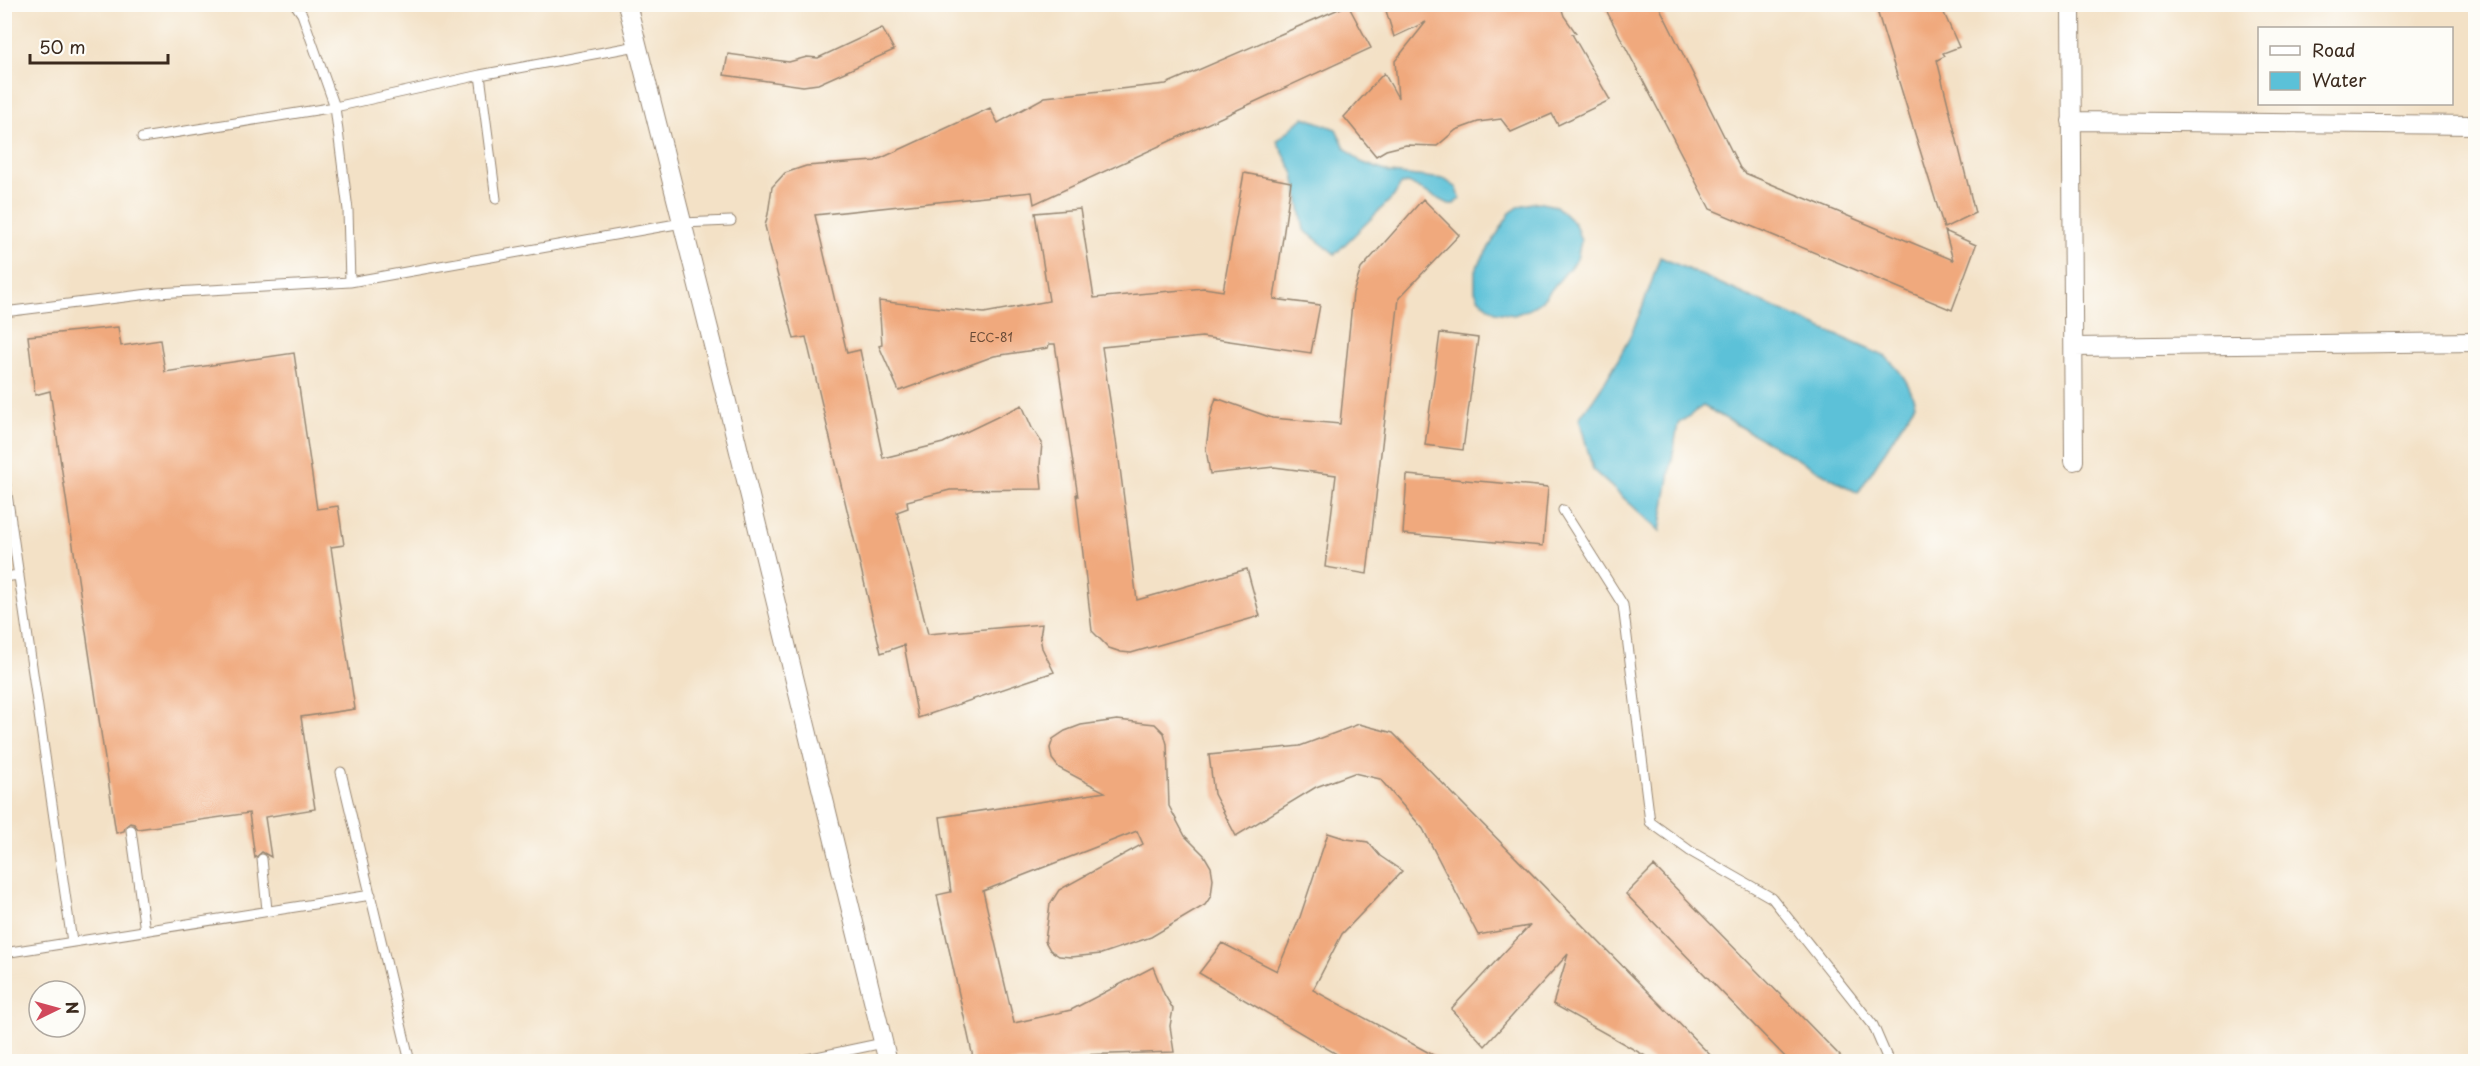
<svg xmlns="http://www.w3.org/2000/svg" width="2480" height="1066" font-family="'Playpen Sans',sans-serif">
  <rect width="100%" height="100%" fill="#fdfcf7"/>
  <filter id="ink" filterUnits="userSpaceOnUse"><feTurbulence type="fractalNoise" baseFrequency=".0167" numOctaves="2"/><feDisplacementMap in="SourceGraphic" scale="12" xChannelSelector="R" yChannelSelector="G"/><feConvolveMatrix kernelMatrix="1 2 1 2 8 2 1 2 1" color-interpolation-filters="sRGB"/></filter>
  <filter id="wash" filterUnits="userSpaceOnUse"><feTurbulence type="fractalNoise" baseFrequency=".008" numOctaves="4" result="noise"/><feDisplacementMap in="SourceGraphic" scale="24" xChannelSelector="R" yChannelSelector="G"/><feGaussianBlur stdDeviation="1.35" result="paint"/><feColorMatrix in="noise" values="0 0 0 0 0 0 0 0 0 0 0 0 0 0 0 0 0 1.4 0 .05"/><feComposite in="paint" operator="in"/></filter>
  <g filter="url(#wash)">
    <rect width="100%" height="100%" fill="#f3e1c6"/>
    <path fill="#5bc1d8" stroke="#4b767b" stroke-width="1.5" d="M1304,117L1336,129L1345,148L1361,162L1390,173L1444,179L1457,188L1460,198L1454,204H1449L1408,183L1401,184L1394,196L1335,254L1304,230L1294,174L1277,141Z
      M1536,202L1556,206L1575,224L1581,241L1577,259L1541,302L1530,309L1514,315L1495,312L1479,299L1475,291V270L1510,213L1520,206Z
      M1660,257L1886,357C1901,371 1910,384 1915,404L1858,493L1703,406L1678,424L1660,531L1593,470L1579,418C1621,365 1639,321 1660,257Z"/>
    <g id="blocks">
      <path fill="#f0a97d" d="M1384,4H1560L1564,16L1576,33L1572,34L1610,100L1558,125L1552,114L1511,132L1501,119L1478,122L1456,130L1437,146L1406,145L1386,150L1376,156L1344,117L1384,73L1398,98L1395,61L1426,22L1394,37Z
        M1603,4H1658L1740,168L1745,173L1953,260L1945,231L1976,245L1952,310L1710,209Z
        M1875,4H1940L1959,47L1943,53L1945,56L1937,60L1975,213L1944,228Z
        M1348,5L1371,48L1034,204L1032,192L815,215L847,353L860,350L883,458L943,443L1022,405L1032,428L1042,443L1040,465L1042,489L950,490L907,501L908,508L897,512L928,634L1042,624L1040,637L1042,648L1054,672L918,718L904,645L881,653L806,337L794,339L765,226L768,214L772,187L785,173L806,166L875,161L990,108L998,123L1045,97L1166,84Z
        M882,28L894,50L818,84L803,86L724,75L728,54L789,62L807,57L818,58Z
        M1244,173L1291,182L1274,299L1320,305L1311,353L1202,337L1102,347L1119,460L1137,600L1247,569L1260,616L1131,653L1121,652L1109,648L1092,631L1076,494L1078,497L1055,344H1049L1048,348L994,356L899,391L879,346L882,345L879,301L984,313L1049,301L1035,213L1080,209L1094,298L1204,288L1223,291Z
        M1423,199L1459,235L1399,298L1367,574L1325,567L1336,475L1274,467L1210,474L1206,449L1210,417L1216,398L1272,418L1340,424L1353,293L1361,269Z
        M118,327L121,346L160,340L165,372L294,353L317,509L338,506L344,545L331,547L355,709L301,717L315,809L265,817L271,857L262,852L255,858L249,813L138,829L134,824L130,823L125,827L124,831L116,833L50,391L35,395L28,336Z
        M1440,333L1478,338L1463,450L1425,445Z
        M1407,475L1548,487L1543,546L1403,534Z
        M1117,720L1155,724L1164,733L1167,744L1169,806L1185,836L1204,855L1211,867L1213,879L1211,896L1205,905L1151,937L1101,954L1071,957L1059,956L1050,950L1045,941L1050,904L1059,890L1143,844L1137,831L983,891L1014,1023L1071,1010L1153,967L1164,994L1173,1009L1170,1026L1174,1052L1080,1055L1061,1062H974L937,895L951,892L940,817L1105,792L1059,768L1052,759L1050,748L1053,739L1065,731L1081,725Z
        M1359,724L1393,733L1717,1062H1656L1553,1004L1568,954L1485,1046L1451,1009L1529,926L1478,935L1423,829L1380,779L1354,773L1316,787L1236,836L1214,794L1209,755L1300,746Z
        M1328,833L1347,839L1368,842L1380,856L1402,871L1342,934L1313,990L1446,1062H1350L1199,973L1222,943L1277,971L1300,917Z
        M1654,866L1846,1062H1790L1626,894Z"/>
    </g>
  </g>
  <g filter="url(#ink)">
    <use href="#blocks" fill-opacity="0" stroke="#978672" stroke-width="1.5"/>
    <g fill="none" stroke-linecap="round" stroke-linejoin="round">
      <g stroke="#978672" stroke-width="11">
        <path id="service" d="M295,4L302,14L335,107L348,210L350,282
          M480,75L496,199
          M142,138L335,107L480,75L637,46
          M4,312L157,293L350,282L682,223L731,221
          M4,473L72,942
          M1563,510L1623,605L1650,822L1690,851L1772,898L1873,1025L1889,1062
          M4,577L19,575
          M341,772L410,1062
          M131,830L145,931
          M262,859L267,910
          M4,953L371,895
          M793,1062L883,1043"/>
      </g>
      <g stroke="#978672" stroke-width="20">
        <path id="minor" d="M627,4L715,353L888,1062
          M2071,4L2074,461
          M2071,121L2476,125
          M2074,347L2476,342"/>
      </g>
      <use href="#service" stroke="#fff" stroke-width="9"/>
      <use href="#minor" stroke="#fff" stroke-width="18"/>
    </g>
  </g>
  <g text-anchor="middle" stroke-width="5" stroke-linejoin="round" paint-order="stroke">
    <g font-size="12" fill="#684a36">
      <text x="991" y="342">ECC-81</text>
    </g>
  </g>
  <rect width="2480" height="1066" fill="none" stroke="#fdfcf7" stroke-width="24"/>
  <rect x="2258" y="27" width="195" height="78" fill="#fdfcf7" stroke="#afa8a0" stroke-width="1.5"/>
  <rect x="2270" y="46" width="30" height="9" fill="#ffffff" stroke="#afa8a0" stroke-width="1.5"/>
  <text x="2312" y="57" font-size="18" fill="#3b2a1e">Road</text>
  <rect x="2270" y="72" width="30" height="18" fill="#5bc1d8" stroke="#afa8a0" stroke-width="1.5"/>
  <text x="2312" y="87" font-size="18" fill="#3b2a1e">Water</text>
  <g transform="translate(57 1009) rotate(85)"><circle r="28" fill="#fdfcf7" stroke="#afa8a0" stroke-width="1.5"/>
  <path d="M0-4.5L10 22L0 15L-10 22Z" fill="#d1495b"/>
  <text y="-9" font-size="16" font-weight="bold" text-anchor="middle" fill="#3b2a1e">N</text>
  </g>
  <path d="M30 54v9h138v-9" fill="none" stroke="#3b2a1e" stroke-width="3"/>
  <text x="39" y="54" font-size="18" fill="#3b2a1e" stroke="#fdfcf7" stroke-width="4.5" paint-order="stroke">50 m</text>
</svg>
